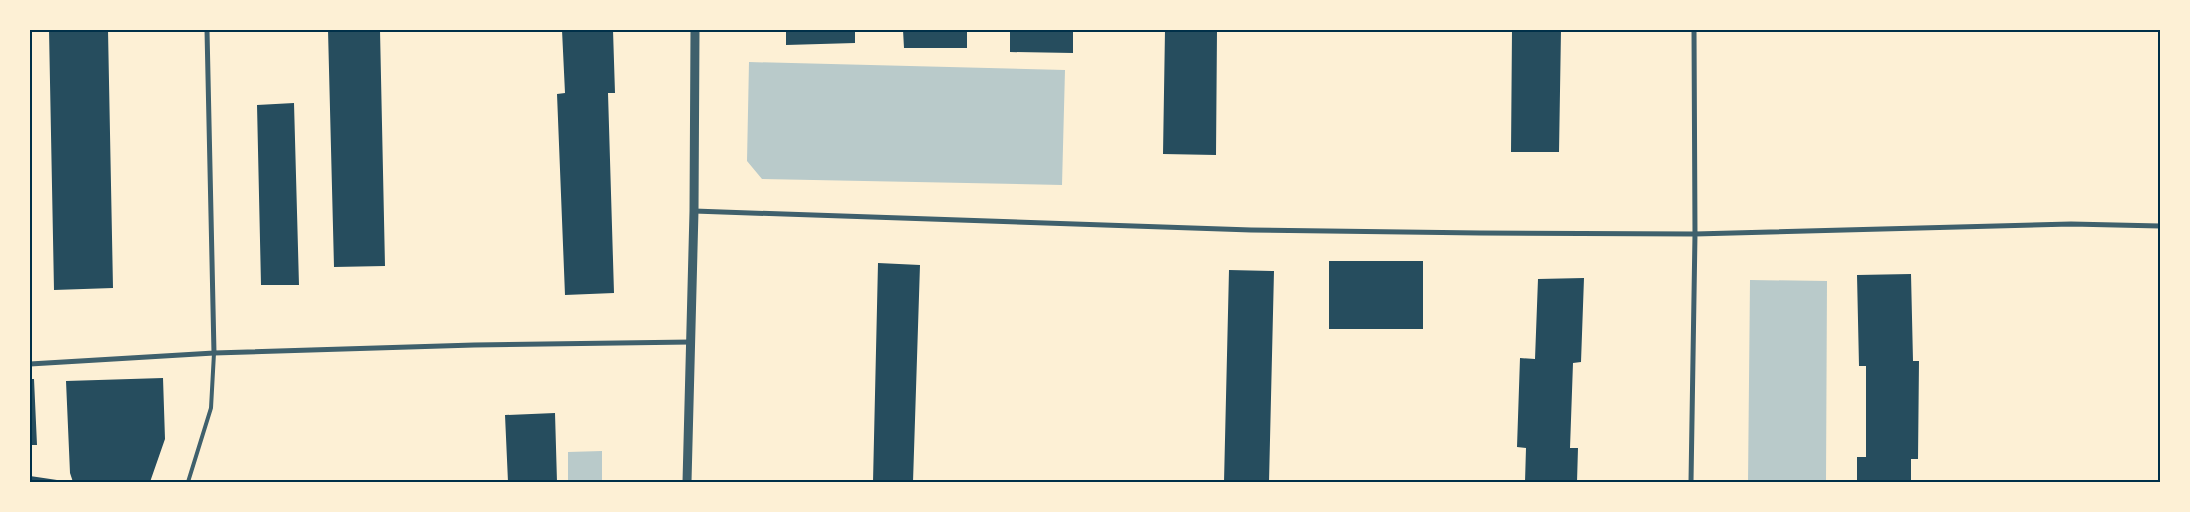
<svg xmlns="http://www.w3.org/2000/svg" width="2190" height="512" font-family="Quicksand,sans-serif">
  <rect width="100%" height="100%" fill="#fdf0d5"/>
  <path fill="#b9caca" d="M749,62L1065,70L1062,185L762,179L747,161Z
    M1750,280L1827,281L1826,482H1748Z
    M602,451V482H568V452Z"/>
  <path fill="#264d5e" d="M49,30H108L113,288L54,290Z
    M328,30H380L385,266L334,267Z
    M562,30H613L615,93H608L614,293L565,295L557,94L565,93Z
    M786,30H855V43L786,45Z
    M903,30H967V48H904Z
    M1010,30H1073V53L1010,52Z
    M1165,30H1217L1216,155L1163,154Z
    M1512,30H1561L1559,152H1511Z
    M294,103L299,285H261L257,105Z
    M1329,261H1423V329H1329Z
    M878,263L920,265L913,482H873Z
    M1229,270L1274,271L1269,482H1224Z
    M1911,274L1913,361H1919L1918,459H1911V482H1857V457H1866V366H1859L1857,275Z
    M1584,278L1581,362L1573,363L1570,448H1578L1577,482H1525L1526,448L1517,447L1520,358L1535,359L1538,279Z
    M163,378L165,439L150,482H73L70,473L66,381Z
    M30,379H34L37,445H30Z
    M555,413L557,482H508L505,415Z
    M30,476L57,480V482H30Z"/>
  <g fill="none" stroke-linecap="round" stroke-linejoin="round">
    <path stroke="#3f606c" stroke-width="4" d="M188,482L211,408L214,353"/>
    <path stroke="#3f606c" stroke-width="5" d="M207,30L214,353
      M694,211L1251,230L1480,233L1695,234L2071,224L2160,226
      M30,364L214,353L474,345L691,342
      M1691,482L1695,234L1694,30"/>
    <path stroke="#3f606c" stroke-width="9" d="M687,482L694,211L695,30"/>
  </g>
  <rect width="2190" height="512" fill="none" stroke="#fdf0d5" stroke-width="62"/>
  <rect x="31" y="31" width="2128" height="450" fill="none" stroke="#003049" stroke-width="2"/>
</svg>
